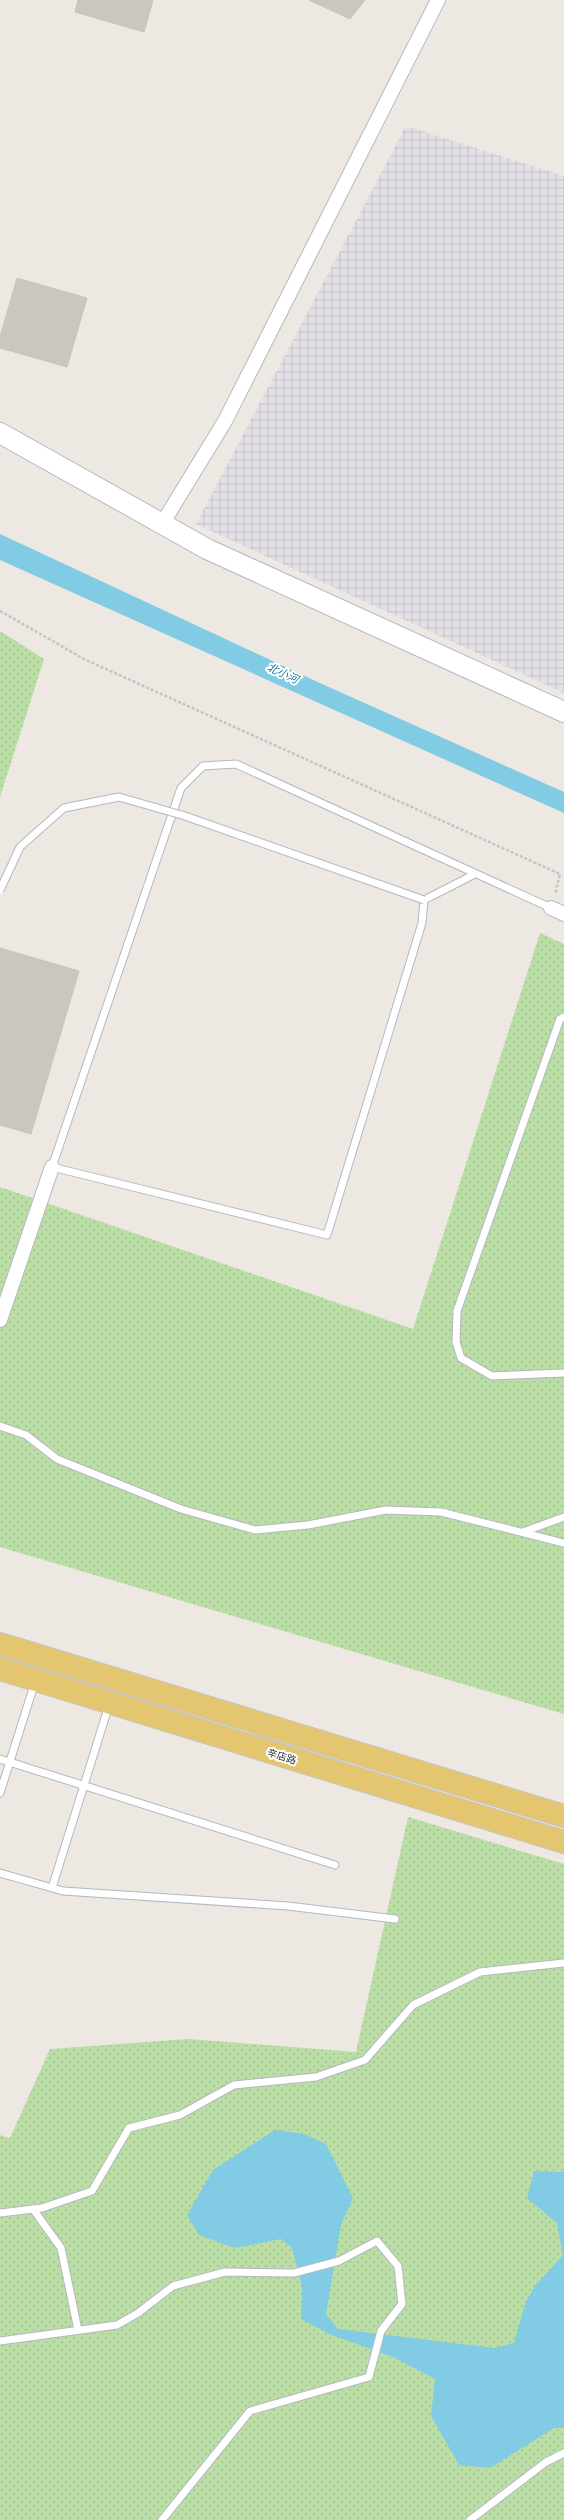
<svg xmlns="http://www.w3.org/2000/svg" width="564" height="2520" font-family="'Golos Text','Noto Sans SC',sans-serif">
  <defs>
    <pattern id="industrial-grid" width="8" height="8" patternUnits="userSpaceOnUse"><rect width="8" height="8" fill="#e3e1e7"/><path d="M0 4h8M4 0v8" fill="none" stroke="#c3c1c6"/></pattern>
    <pattern id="grass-dots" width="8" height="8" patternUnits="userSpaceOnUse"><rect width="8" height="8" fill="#badea5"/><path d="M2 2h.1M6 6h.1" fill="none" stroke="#a0bf8e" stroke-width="1.8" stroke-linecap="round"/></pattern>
  </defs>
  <rect width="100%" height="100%" fill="#ede8e2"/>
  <path fill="url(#industrial-grid)" d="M406,126L564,176V693L196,524Z"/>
  <path fill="url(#grass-dots)" d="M0,631L44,659L0,797Z
    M540,933L564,944V1714L0,1547V1187L413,1329Z
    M408,1817L564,1864V2520H0V2135L10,2138L50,2049L188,2039L356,2052Z"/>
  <path fill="#81cce4" d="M0,534L322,684L564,792V813L0,560Z
    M275,2130L304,2134L326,2144L353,2198L341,2225L326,2314L338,2329L495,2348L514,2343L526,2301L536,2285L563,2255L557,2223L527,2198L534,2171L564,2172V2428H554L490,2468L459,2465L431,2416L435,2379L393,2357L329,2334L301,2319L302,2286L292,2248L281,2239L235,2248L199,2235L187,2215L213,2170Z"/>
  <path fill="#cac6c0" stroke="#c9c4bb" d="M78,0H153L144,32L75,12Z
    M309,0H365L350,19Z
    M17,278L87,298L67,367L0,348V337Z
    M0,948L79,971L31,1134L0,1125Z"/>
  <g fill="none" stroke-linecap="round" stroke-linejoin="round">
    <g stroke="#b5b8c0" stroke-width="9">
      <path id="lane" d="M475,874L424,900L422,923L327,1235L52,1167L181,788L203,766L236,764L551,908
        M564,1017L560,1019L457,1311L456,1342L461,1358L492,1376L564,1373
        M0,1426L26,1435L57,1459L181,1509L255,1530L308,1525L386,1510L441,1512L564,1543
        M523,1532L564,1517
        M0,1759L335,1865
        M0,1793L35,1682
        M0,1873L63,1891L288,1906L395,1919
        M52,1888L109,1705
        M33,2209L61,2248L78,2330
        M0,2213L42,2208L92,2191L129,2128L180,2115L234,2085L316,2077L365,2060L413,2005L480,1972L564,1963
        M0,2341L117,2325L138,2313L173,2286L225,2272L294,2273L339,2261L377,2241L398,2266L402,2304L381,2331L369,2377L250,2411L162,2520
        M470,2520L546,2462L564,2453"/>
    </g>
    <g stroke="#b5b8c0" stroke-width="16">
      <path id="street" d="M162,524L225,421L438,0
        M551,908L564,914
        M0,1320L52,1167"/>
    </g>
    <g stroke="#b5b8c0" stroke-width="22">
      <path id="secondary" d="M0,433L207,549L564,712"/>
    </g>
    <g stroke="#c4c4c4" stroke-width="24">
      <path id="primary" d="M0,1644L564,1816
        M0,1669L564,1842"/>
    </g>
    <path stroke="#c4c4c4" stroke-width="2.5" stroke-dasharray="3 2" stroke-linecap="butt" d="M0,611L86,660L560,874L555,894"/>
    <use href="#lane" stroke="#fff" stroke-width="7"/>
    <use href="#street" stroke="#fff" stroke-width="14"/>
    <use href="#secondary" stroke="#fff" stroke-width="20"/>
    <use href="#primary" stroke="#e4c671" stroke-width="22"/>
    <g stroke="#b5b8c0" stroke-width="9" stroke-linecap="butt">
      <path id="lane-bridge" d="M0,890L20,847L64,808L119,797L185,816L424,900"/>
    </g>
    <use href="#lane-bridge" stroke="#fff" stroke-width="7"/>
  </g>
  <g text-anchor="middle" stroke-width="4" stroke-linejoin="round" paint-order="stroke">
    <g font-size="10" fill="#2e2e2e" stroke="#fff">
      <text transform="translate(282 1756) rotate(17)" y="4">辛店路</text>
    </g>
    <g font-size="11" font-style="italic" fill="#1c6e94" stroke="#fff">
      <text transform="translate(283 673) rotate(25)" y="4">北小河</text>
    </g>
  </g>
</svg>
